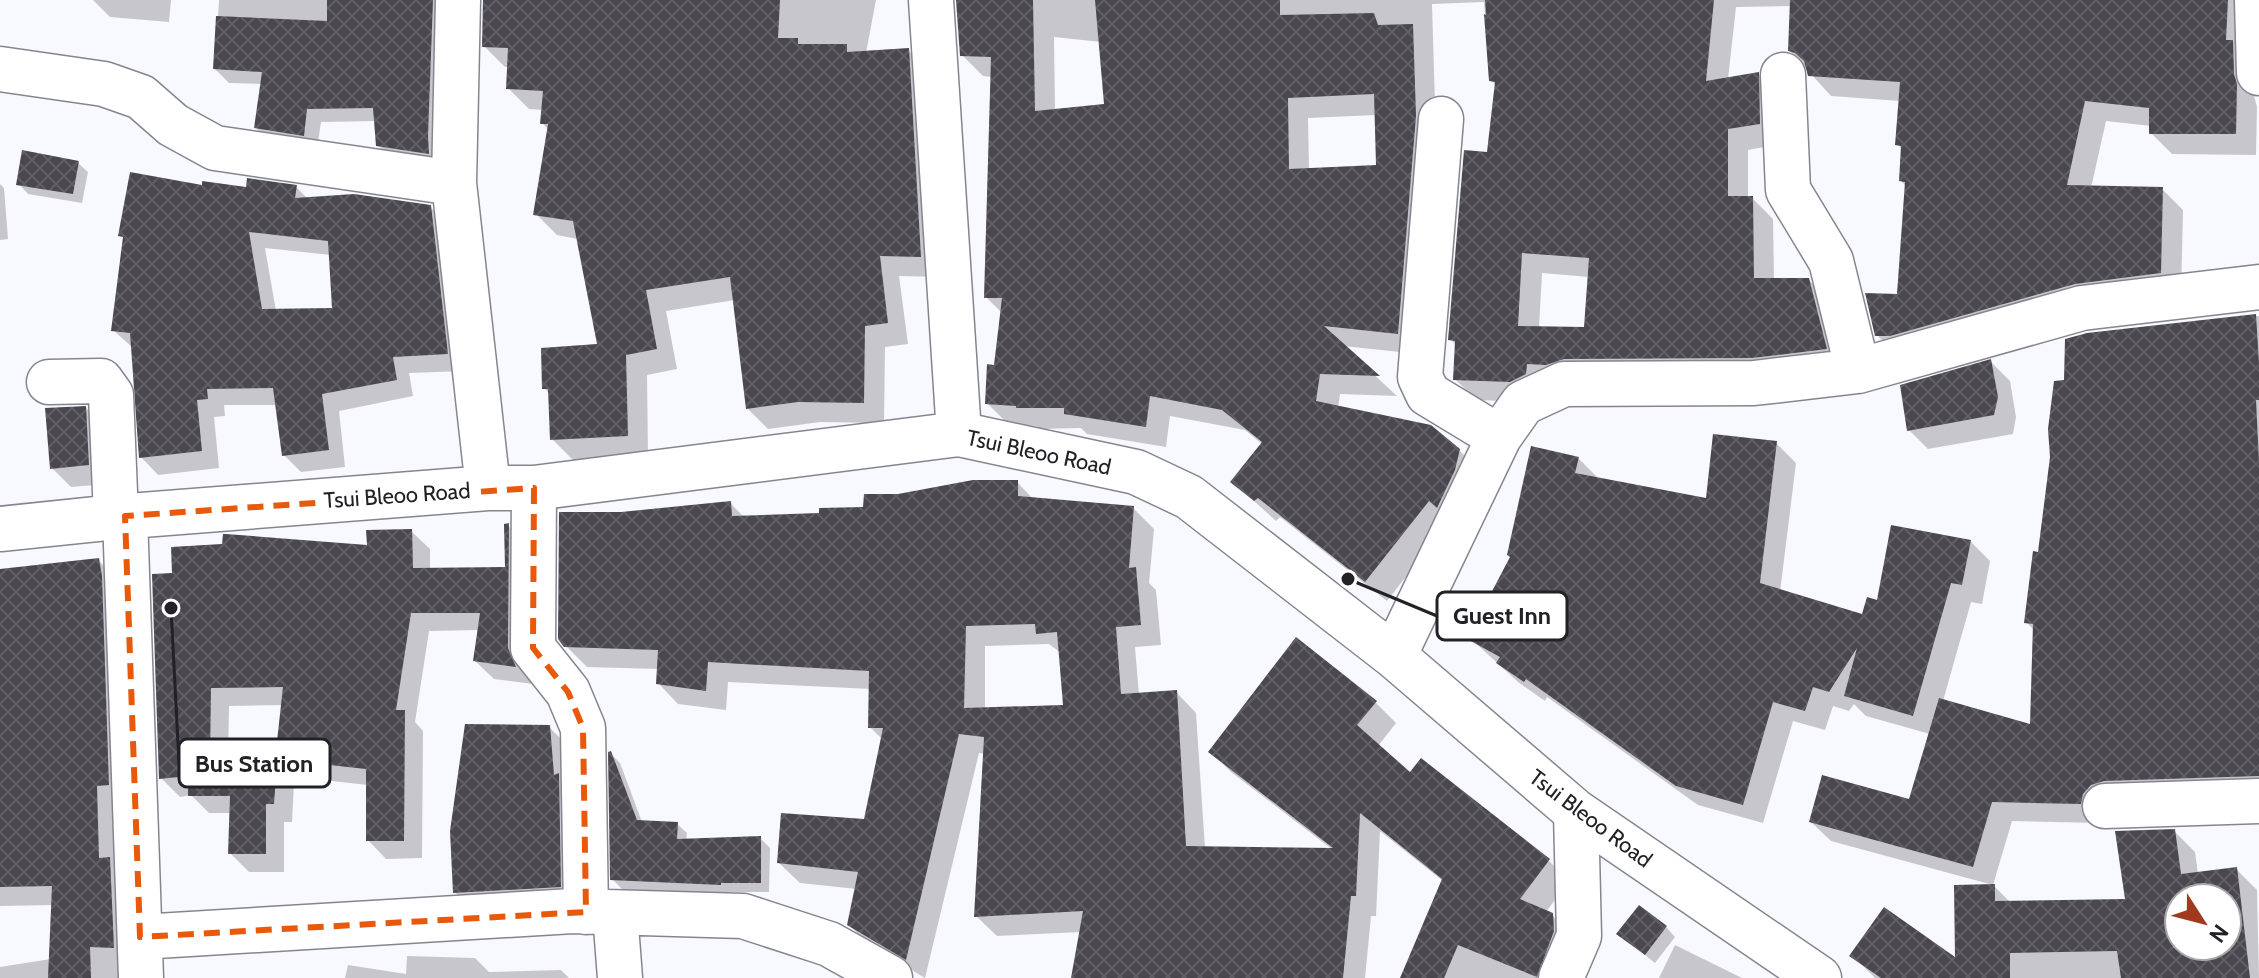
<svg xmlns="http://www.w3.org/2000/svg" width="2259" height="978" font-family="Cabin,sans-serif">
  <defs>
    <pattern id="building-cross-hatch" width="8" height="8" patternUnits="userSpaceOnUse" patternTransform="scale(2)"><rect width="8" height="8" fill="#4b474f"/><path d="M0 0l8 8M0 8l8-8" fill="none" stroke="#625e65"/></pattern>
  </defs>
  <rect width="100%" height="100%" fill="#f8f8ff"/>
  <path fill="#0003" fill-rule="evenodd" d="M93,0H171L169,22L110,17Z
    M219,0H441L443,167L392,160L378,145L376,121L321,122L317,149L270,142L256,128L262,84L229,83L215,69Z
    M484,0H876L866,53L908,50L929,71L941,277L899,276L908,344L885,347L884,423L820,422L768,429L747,408L735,300L666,311L677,369L647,375L648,456L573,460L552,439L550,394L544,388L599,346L578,239L557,235L536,214L549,130L542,123L543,110L529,109L508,88L509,67H505L484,46Z
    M958,0H2249L2254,96L2257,107L2256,155L2172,154L2151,133V126L2106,121L2091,188L2162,189L2183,210L2181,294L1898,356L1877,335L1898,296L1906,186L1901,181L1903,150L1898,145L1900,101L1831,96L1790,51L1792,6L1736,7L1728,79L1758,74L1779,95L1780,144L1748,150V198H1752L1773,219L1774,280H1809L1830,301L1847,370L1532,402L1476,400L1455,379L1457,346L1450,339L1489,154L1497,86L1491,80L1484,2L1432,4L1436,138L1419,354L1343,346L1397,396L1340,394L1338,408L1459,450L1480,472L1450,520L1387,601L1280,517L1276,521L1232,481L1262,444L1245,430L1170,416L1166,447L1087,434L1081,428L1039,429L1036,426L1008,424L987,403L996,367L1002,313L986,297L992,77L983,76L962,55ZM1054,37L1101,42L1106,106L1055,111ZM1376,115L1378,167L1309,170L1308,118ZM1542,273L1589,277L1586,329L1539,328Z
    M78,163L88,172L82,203L28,194L19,184Z
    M0,184L4,188L8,239L0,240Z
    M296,187L308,199L430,207L448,224L464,371L409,373L413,396L339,411L345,467L301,472L284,455L277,405H224L225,416L214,417L219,468L158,475L141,457L133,348L113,330L125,240L121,235L203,188ZM265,248L331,255L335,310L276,311Z
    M2259,316V797L2100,823L2012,821L1993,885L1831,841L1811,822L1910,802L1930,734L1866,716L1854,704L1849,711L1833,706L1825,730L1793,721L1763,823L1698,805L1547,697L1545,701L1518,682L1470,638L1578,458L1599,479L1707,500L1776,443L1796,463L1780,592L1863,617L1878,602L1970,541L1990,561L1982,604L1971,602L1943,701L2032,726L2035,631L2026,622L2040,554L2066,382L2087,335Z
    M1991,362L2010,381L2016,417L2013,434L1928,449L1909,430Z
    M86,408L105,428L107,484L71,487L52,468Z
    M1017,482L1034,500L1133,508L1154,529L1149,583L1156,590L1161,645L1135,647L1139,695L1176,692L1196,713L1205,848L1333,850L1231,772L1210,751L1375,702L1396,723L1378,746L1411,775L1548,860L1569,881L1546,912L1552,915L1573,936L1564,978H1402L1443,881L1380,831L1376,916H1371L1365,978H1073L1081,932L997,936L976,916L985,754L979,753L925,978L870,945L849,925L857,889L800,883L779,863L866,822L883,740L870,727L871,689L728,682L726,710L678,704L658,683L659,669L587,667L566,646L730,503L745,518L821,515L865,509L899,496ZM1049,644L1061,653L1065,707L985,709V646Z
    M508,526L527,544L526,668L533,684L494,679L475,661L479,630L429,631L415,722L423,731L422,858L386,859L368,840V785L295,777L277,758L283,705L229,706L228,762L276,764L294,783L292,822H284V872H249L230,853L232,813H209L191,795L180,797L161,778L154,576L369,547L411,531L430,549V570L507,569Z
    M98,560L118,580L134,978H0V967L51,959L53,905L0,906V571Z
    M549,727L565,743L576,902L471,908L455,892Z
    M610,753L620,763L642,822L677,824L687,833L686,840L760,838L770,848L769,892H729V894L622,889L612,879Z
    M2174,831L2195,852L2198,874L2236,869L2257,890L2259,978H1875L1852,955L1957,961L1993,885L2011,903L2127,901ZM2179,898H2227V946H2179Z
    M1666,927L1675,937L1655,963L1619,934Z
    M1675,945L1742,978H1659Z
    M407,956L475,958L489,972L561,970L569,978H345L348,965L406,974Z"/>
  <path fill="url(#building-cross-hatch)" fill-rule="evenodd" d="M327,0H433L428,136L429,154L376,146L373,108L307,109L304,136L254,128L262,72L213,69L216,16L327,21Z
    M483,0H780L778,38H798V44H847V52L909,48L921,257L880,256L888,323L865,326L864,403L798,402L746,409L730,277L646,290L657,349L626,355L628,436L550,440L548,389H542L541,348L597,344L573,221L533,215L548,124H540L543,91L506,89L508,48L482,47Z
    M956,0H1033L1035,111L1104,104L1095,0H1280V15L1374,13L1378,25L1413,24L1416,116L1398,334L1324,326L1380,376L1320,374L1316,401L1431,425L1460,449L1455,470L1437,508L1429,501L1365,582L1258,498L1254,501L1230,482L1262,442L1222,410L1150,396L1146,427L1064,414V408H1016V406L985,404L987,364L994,365L1002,298H984L991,57L960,56ZM1374,94L1376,165L1289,169L1288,98Z
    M1485,0H1714L1706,81L1759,72L1760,124L1728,129V196H1753L1754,278H1809L1827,349L1752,358L1564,359L1546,365L1527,364L1526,374L1510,382L1453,380L1455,341L1448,340L1464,150L1487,152L1495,82L1489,81L1484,14L1486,15ZM1522,253L1589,258L1584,327L1518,326Z
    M1790,0H2228L2226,40H2233L2234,74L2237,84L2236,134H2149V108L2085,101L2067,185L2163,187L2161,273L2075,284L1890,336H1875L1865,293L1897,294L1905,182L1899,181L1901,146L1895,145L1900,82L1808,76L1804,61L1795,53L1788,51Z
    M22,150L79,161L73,194L16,185Z
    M130,172L202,185V181L246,187L247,178L297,185L295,198L354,194L431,205L448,354L393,357L397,380L322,394L329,450L282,456L273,388L207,389L208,399L197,400L202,451L139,458L130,333L111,331L123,237L118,236ZM249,232L328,241L332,308L262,309Z
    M2256,314L2259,364V400H2256L2259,462V776L2104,781L2091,785L2083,794L2081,804L1992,802L1973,867L1809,822L1822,775L1909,799L1939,698L2030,724L2033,624L2024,623L2033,551L2038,552L2050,457L2048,429L2054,381L2064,380L2065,339L2087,333Z
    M1991,359L1998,397L1994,415L1907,431L1900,385Z
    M86,406L89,465L50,469L45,408Z
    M1713,434L1777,441L1760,583L1862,614L1867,597L1877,600L1891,525L1971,540L1962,585L1951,583L1913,716L1844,696L1857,648L1829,692L1813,687L1805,711L1773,702L1743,805L1676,786L1526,679L1524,682L1496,663L1500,657L1467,639L1510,557L1507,555L1531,446L1579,457L1575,473L1706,498Z
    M973,480H1018V496L1134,506L1129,568L1136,567L1141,625L1116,627L1121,694L1177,690L1186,846L1333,848L1208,752L1296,637L1377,701L1357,725L1410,772L1421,758L1550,859L1520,899L1553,913L1554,931L1537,977L1458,945L1444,978H1400L1442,879L1360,813L1356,896H1351L1343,978H1071L1083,911L974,917L984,737L959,734L906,960L847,925L858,872L777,863L781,813L864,819L883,728H868L869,671L708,662L706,691L656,684L658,650L564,647L558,639L559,512H621L731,501L732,516L819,513V508L863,507L864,494H898ZM1035,624L1036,634L1057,632L1063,705L964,708L966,626Z
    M509,523L508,648L516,667L473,661L480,613H411L396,710H405L404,841H366V769L275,759L283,687L211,688L210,759L277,762L274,804H266V854H228L230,796H188V776L159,779L152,574L172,573L171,547L222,544L223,534H226L367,545L366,530L412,529L413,568L505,567L504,524Z
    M99,558L102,576L109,785L97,786L99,858L110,857L114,948L90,947L91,978H48L52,886L0,887V569Z
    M465,724L550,725L554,775L559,773L561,887L453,893L450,831Z
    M611,751L637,820L678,822L677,839L761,836V883H721V885L610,880L608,752Z
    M2175,829L2181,874L2237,867L2250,978H2121L2117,951L2010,953V978H1881L1849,956L1884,907L1955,957L1954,885L1995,884V901L2125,899L2115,831ZM2179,898H2227V946H2179Z
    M1639,905L1667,926L1645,955L1616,934Z"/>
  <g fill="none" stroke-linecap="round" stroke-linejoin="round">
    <g stroke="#85858f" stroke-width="47">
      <path id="minor" d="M458,0L454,183L488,488
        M931,0L959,434
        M2257,0L2259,73
        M0,69L104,84L141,97L173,125L215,148L454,183
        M1783,75L1788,190L1831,261L1858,371
        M1441,119L1420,377L1428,394L1499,437
        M49,382L101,381L111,395L116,517
        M534,488L533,648L568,692L583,728L586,912
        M125,516L141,978
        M0,529L116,517L488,488H534L959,434L1136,472L1189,497L1394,656L1576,812L1819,978
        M1394,656L1499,437L1523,403L1564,384L1754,383L1858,371L2082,308L2259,287
        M2105,806L2259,801
        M615,913L620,978
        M140,937L573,911L743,916L829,944L890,978
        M1561,978L1579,936L1576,812"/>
    </g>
    <use href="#minor" stroke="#fff" stroke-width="44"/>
  </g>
  <path fill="none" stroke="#e8590c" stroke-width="6" stroke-dasharray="16 10" stroke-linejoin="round" d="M534,488L533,648L568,692L583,728L586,912L140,937L125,516Z"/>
  <g text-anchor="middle" stroke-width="8" stroke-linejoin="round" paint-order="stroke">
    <g font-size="22" fill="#222126" stroke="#fff">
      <text transform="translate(1039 452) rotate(12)" y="8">Tsui Bleoo Road</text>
      <text transform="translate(397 495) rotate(-4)" y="8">Tsui Bleoo Road</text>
      <text transform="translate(1591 818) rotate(37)" y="8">Tsui Bleoo Road</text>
    </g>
  </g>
  <path fill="none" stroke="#222126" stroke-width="3" d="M1348 579L1437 616M171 608L179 763"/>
  <g fill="#222126" stroke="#fff" stroke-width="3">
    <circle cx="1348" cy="579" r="8"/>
    <circle cx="171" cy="608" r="8"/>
  </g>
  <g fill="#fff" stroke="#222126" stroke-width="3">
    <rect x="1437" y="592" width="130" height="48" rx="8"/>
    <rect x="179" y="739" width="151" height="48" rx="8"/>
  </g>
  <g font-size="24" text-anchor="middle" font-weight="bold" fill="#222126">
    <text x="1502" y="624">Guest Inn</text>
    <text x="254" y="772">Bus Station</text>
  </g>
  <g transform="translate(2203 922) rotate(126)"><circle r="38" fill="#ffffff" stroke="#a7a6a8" stroke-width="2"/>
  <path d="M0-6L14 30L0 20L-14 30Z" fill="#a1391e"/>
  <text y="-12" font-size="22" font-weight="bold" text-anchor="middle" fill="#222126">N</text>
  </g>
</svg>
